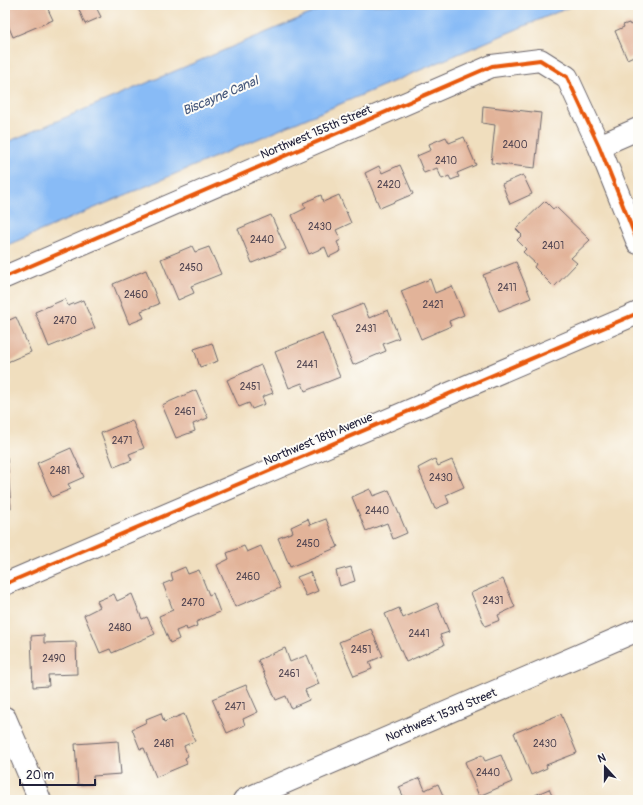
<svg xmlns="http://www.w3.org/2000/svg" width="643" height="805" font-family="Pangolin,sans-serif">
  <rect width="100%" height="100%" fill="#fdfcf7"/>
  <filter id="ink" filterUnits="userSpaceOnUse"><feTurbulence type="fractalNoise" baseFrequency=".025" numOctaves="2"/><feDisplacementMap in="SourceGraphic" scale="8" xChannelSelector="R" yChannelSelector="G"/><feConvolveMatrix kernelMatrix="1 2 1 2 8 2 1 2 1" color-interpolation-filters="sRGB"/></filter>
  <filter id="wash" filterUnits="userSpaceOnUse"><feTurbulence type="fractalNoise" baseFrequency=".012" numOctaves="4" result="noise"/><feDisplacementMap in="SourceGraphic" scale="16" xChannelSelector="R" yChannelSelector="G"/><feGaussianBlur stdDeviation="0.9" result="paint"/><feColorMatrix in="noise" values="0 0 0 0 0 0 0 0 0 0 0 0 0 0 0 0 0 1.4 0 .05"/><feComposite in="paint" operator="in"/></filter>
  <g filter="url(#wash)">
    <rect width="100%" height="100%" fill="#f0debe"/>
    <path fill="#88bbf6" stroke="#556e98" d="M331,5H574L5,246V143Z"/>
    <g id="blocks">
      <path fill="#e2b399" d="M6,5H46L53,20L13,37L5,18Z
        M77,5H95L101,17L85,24Z
        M638,21V54L627,59L615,31L624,27L623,25L629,23L630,25Z
        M483,106L541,113L535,168L491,163L495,125L482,123Z
        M446,137L449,143L464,137L476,165L457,173L459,177L451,180L449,176L442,179L437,168L424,173L417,156L431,150L429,144Z
        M400,165L413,194L380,208L365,173L379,166L382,173Z
        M523,175L532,194L510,204L502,184Z
        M321,195L323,202L339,195L351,223L336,230L341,240L337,242L341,251L329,257L325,247L309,254L292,215L306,208L303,203Z
        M545,201L553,209L556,207L590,240L571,258L577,263L554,287L534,267L536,264L523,252L526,249L517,240L522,235L516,229Z
        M271,215L286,249L252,263L238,229Z
        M192,246L195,252L209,247L221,274L191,286L194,293L178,300L161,259Z
        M516,262L531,298L499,311L483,275Z
        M146,270L159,304L141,311L144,318L129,324L113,284Z
        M430,279L435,293L452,286L464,315L449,321L451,326L421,339L401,291Z
        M65,299L68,306L83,300L95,328L49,347L35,312Z
        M363,304L369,318L388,310L399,338L383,344L386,351L353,365L333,316Z
        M16,317L31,352L5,363V322Z
        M322,333L340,377L305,391L302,383L289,388L275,352Z
        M212,343L218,361L200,367L194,349Z
        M261,365L273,393L262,397L265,404L252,409L249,403L239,407L227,380Z
        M196,390L208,418L193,424L195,431L176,438L162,405Z
        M132,420L144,448L129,454L132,460L114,467L101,433Z
        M71,448L84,477L68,484L71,489L52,497L37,463Z
        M5,457H7L11,508H5Z
        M435,459L438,466L452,460L464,487L446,495L449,503L435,509L418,468Z
        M370,489L373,496L389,490L407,533L393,539L387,523L366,531L352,497Z
        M308,519L310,525L326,519L338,547L290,567L278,538L293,532L291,527Z
        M244,546L247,552L261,546L280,588L235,607L217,565L229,559L227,553Z
        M185,567L188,574L199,570L209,595L213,593L220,612L196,622L197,626L187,630L186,627L176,631L179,639L170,643L159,616L173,610L163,584L173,580L171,573Z
        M351,567L355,581L340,586L336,571Z
        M310,572L318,591L306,596L297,577Z
        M503,579L515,607L498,615L500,620L485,626L471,593Z
        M114,594L117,601L132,594L142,619L147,617L155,634L112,653L110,649L100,653L84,615L100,607L97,601Z
        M437,603L449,632L440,635L444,645L406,662L385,614L399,608L403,618Z
        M371,629L383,656L369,662L372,669L354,676L339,642Z
        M44,635V643L76,642L77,674L48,675L49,686L33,687L31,636Z
        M285,648L290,662L307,655L319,684L305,690L309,700L291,708L286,696L276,700L258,660Z
        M246,685L258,712L243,719L245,725L227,733L212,699Z
        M161,713L164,722L184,714L195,741L184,746L188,756L185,758L187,764L156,777L144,748L140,749L132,729L147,722L146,719Z
        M561,714L577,753L546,765L547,768L531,775L514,733Z
        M118,741L121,774L93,776L94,784L78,785L75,744Z
        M482,755L485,761L501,755L512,782L479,796L465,762Z
        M420,778L425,790L438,784L445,800H405L399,787Z
        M549,789L554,800H537L535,795Z"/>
    </g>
  </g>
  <g filter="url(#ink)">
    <use href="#blocks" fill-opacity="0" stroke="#6a6469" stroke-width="1"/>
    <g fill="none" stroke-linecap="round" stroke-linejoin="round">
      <g stroke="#6a6469" stroke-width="24">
        <path id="minor" d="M599,146L638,129
          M5,277L492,66L540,60L567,77L599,146L638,243
          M5,584L638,313
          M5,718L40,800
          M244,800L638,630"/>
      </g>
      <use href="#minor" stroke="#fff" stroke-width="22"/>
      <g stroke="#fdfcf7" stroke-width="6">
        <path id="cycleway" d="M5,277L492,66L540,60L567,77L599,146L638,243
          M5,584L638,313"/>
      </g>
      <use href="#cycleway" stroke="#e8590c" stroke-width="4"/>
    </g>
  </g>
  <g text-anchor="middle" stroke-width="4" stroke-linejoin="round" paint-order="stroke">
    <g font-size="10" fill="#524652">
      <text x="515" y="148">2400</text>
      <text x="446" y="164">2410</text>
      <text x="389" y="188">2420</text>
      <text x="320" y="230">2430</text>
      <text x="262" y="243">2440</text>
      <text x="553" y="249">2401</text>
      <text x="191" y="271">2450</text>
      <text x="507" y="291">2411</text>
      <text x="136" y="298">2460</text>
      <text x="433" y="308">2421</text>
      <text x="65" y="324">2470</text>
      <text x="366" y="332">2431</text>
      <text x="307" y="368">2441</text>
      <text x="250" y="390">2451</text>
      <text x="185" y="415">2461</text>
      <text x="122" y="444">2471</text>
      <text x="60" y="474">2481</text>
      <text x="441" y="481">2430</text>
      <text x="377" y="514">2440</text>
      <text x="308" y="547">2450</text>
      <text x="248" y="580">2460</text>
      <text x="493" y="604">2431</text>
      <text x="193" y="606">2470</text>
      <text x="120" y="631">2480</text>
      <text x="419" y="637">2441</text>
      <text x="361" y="653">2451</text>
      <text x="54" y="662">2490</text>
      <text x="289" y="677">2461</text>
      <text x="235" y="710">2471</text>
      <text x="164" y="747">2481</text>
      <text x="545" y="747">2430</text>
      <text x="488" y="776">2440</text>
    </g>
    <g font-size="12" fill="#22223b" stroke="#fdfcf7">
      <text transform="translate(316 132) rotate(-23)" y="4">Northwest 155th Street</text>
      <text transform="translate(318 439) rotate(-23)" y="4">Northwest 18th Avenue</text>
      <text transform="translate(441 715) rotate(-23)" y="4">Northwest 153rd Street</text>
    </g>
    <g font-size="13" font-style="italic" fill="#46587c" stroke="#fdfcf7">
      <text transform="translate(220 95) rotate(-23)" y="5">Biscayne Canal</text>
    </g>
  </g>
  <rect width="643" height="805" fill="none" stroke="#fdfcf7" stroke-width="20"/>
  <g transform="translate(605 767) rotate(339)" stroke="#fdfcf7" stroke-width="3" paint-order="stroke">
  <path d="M0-3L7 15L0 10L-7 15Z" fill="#22223b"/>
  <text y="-6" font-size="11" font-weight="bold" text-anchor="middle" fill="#22223b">N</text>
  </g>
  <path d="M20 779v6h75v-6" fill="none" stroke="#22223b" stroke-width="2"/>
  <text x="26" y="779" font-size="12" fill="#22223b" stroke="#fdfcf7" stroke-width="3" paint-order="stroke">20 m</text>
</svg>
